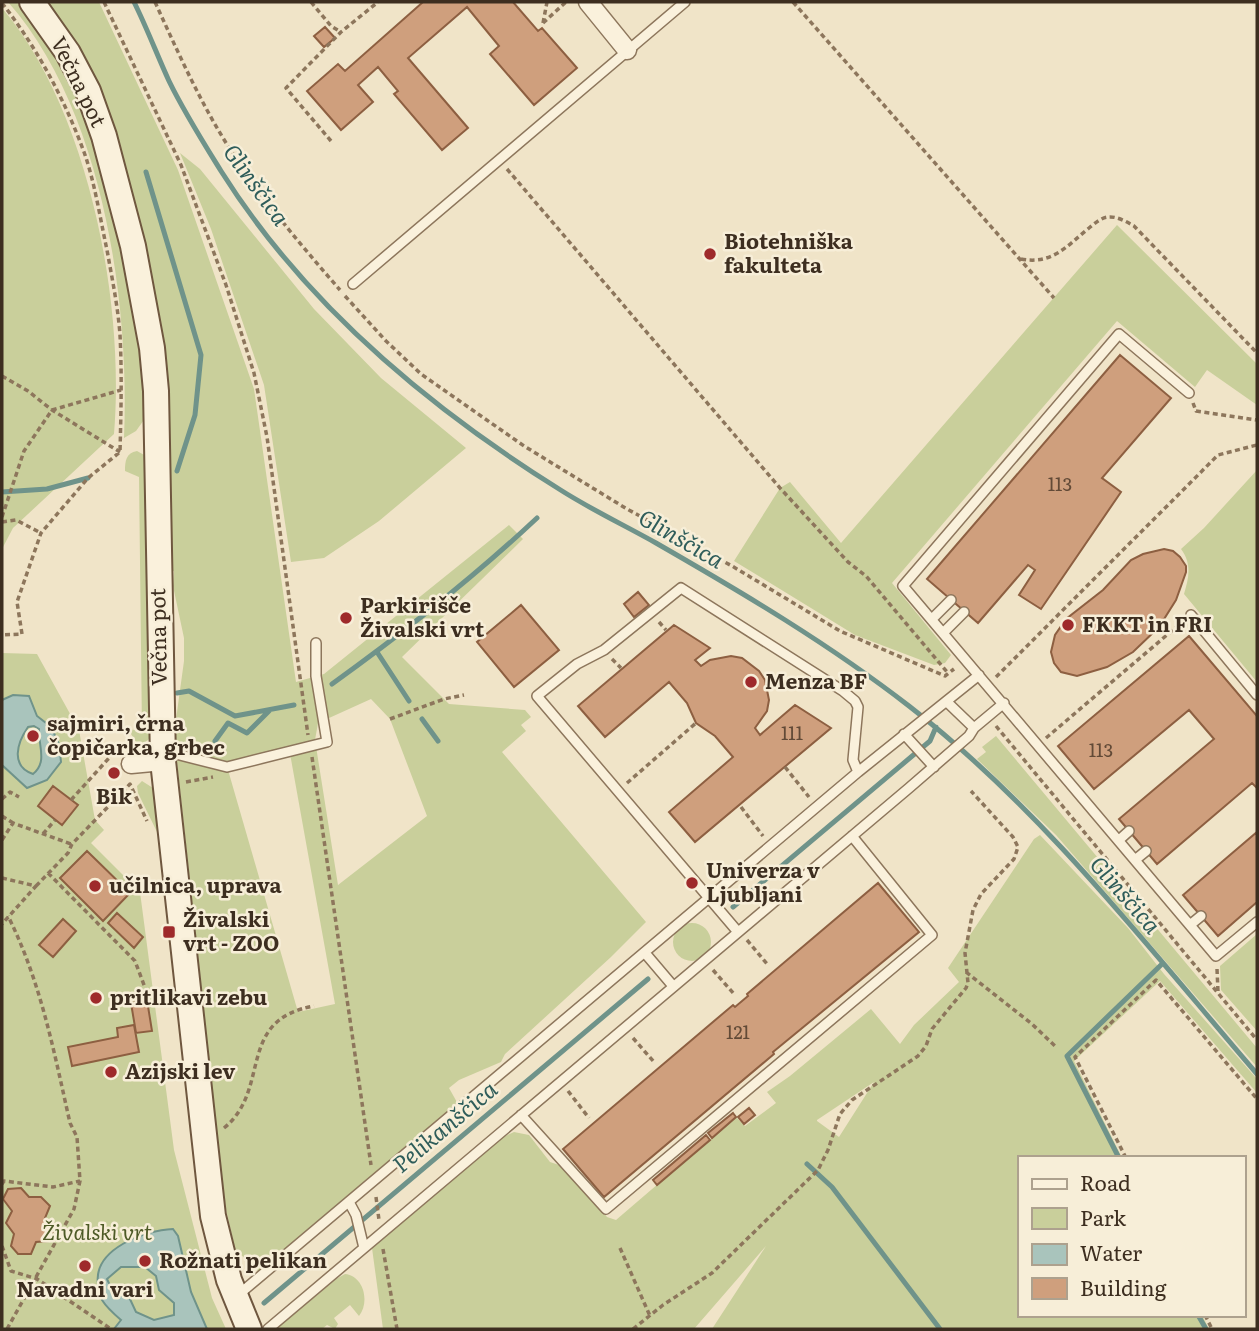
<svg xmlns="http://www.w3.org/2000/svg" width="1259" height="1331" font-family="Literata,serif">
  <rect width="100%" height="100%" fill="#f0e4c8"/>
  <path fill="#c9cf9b" fill-rule="evenodd" d="M8,2H21L49,38L92,125L141,326L146,417L136,431L124,438C130,300 102,108 8,2Z
    M42,2H99L178,170L254,389L296,682L324,674L509,525L523,539L402,657L449,704L525,710L531,717L521,725L526,731L502,752L646,922L611,957L505,1054L501,1062L459,1080L449,1088L458,1104L259,1272L235,1249L226,1209L221,1169L174,734L184,661V638L173,586L174,571L166,573L139,237ZM371,699L390,719L427,816L338,885L315,740L318,723ZM289,748L335,1004L298,1012L226,763Z
    M2,8C89,110 125,303 114,434L13,528L2,549Z
    M180,153L200,169L314,309L381,378L466,448L379,521L324,558L291,562L264,385L211,229Z
    M1117,225L1257,364V405L1207,370L1195,387L1117,321L892,583L951,655L945,663L934,665L855,635L734,561L780,488L790,482L841,543Z
    M137,451L146,456L151,735L148,740L139,747L128,729L142,731L139,477L125,471C125,461 126,453 137,451Z
    M1257,470V682L1184,594C1189,577 1192,564 1181,549L1204,528Z
    M2,653L37,654L79,730L95,820L104,830L91,843L140,892L174,1150L212,1298L226,1329H2Z
    M996,736L1257,1048V1067L1056,835L977,759L986,752L982,747Z
    M142,781L153,788L158,834L138,793L137,786Z
    M1040,835L1128,928L1164,974L1257,1079V1093L1160,981L1074,1061L1122,1158H1019V1315H1202L1209,1329H712L766,1246L694,1329H383L372,1248L499,1139L514,1132L529,1135L550,1162L571,1169L607,1217L616,1220L736,1117L745,1126L776,1103L767,1092L790,1076L871,1009L900,1044L914,1025L959,982L948,968L1034,839ZM874,1082L839,1137L817,1121V1120Z
    M673 942a19 19 0 1 1 38 0a19 19 0 1 1-38 0Z
    M1257,934V1031L1221,990L1220,966Z
    M345,1274C364,1276 370,1302 359,1316L350,1305L334,1318L338,1324L335,1329L327,1325L322,1329H276L336,1279Z"/>
  <path fill="#a9c4bc" stroke="#6f938a" stroke-width="2" fill-rule="evenodd" d="M13,695L29,696L37,716L51,727L59,744L61,762L47,780L27,788L2,765V700ZM34,726L39,729C38,745 48,762 33,774C10,766 17,743 28,727Z
    M173,1229L178,1236L191,1292L207,1329H114L121,1320C114,1314 107,1308 102,1300C99,1295 99,1290 98,1284C93,1249 145,1230 173,1229ZM121,1267H145L156,1276L159,1290L174,1303V1315L154,1320L136,1312L129,1297L114,1294L107,1279Z"/>
  <g fill="none" stroke-linecap="round" stroke-linejoin="round">
    <path stroke="#6f938a" stroke-width="5" d="M134,2C147,28 157,55 169,81C184,112 203,142 221,171C304,303 428,407 559,489C590,509 624,525 656,543C743,593 829,644 909,706C1042,809 1148,947 1257,1074
      M146,172L201,355L195,415L177,471
      M2,492L47,489L88,478
      M377,652L409,701
      M332,684C403,633 473,578 537,518
      M177,693L189,691L235,716L294,705
      M422,719L438,741
      M215,741L228,723L247,733L269,711
      M733,907L930,741L936,727
      M1119,1158L1067,1056L1162,964
      M807,1164L832,1187L940,1329
      M264,1303L648,979
      M1198,1315L1206,1329"/>
  </g>
  <path fill="#cf9f7d" stroke="#8d5f41" stroke-width="2" d="M423,2H513L538,31L542,28L577,68L534,105L490,54L499,46L467,7L408,58L468,128L442,150L394,94L398,91L378,67L358,85L373,102L341,130L307,91L338,64L345,71Z
    M325,27L335,38L324,47L314,36Z
    M1120,355L1171,398L1102,478L1121,492L1041,609L1019,595L1035,570L1028,565L978,623L927,579Z
    M1164,549L1173,551L1180,557L1186,566V572L1176,600L1159,627L1133,652L1107,667L1077,676L1061,672L1054,663L1051,652L1055,635L1066,619L1103,590L1131,560L1143,554Z
    M638,592L649,605L634,617L624,604Z
    M521,605L559,650L514,687L477,642Z
    M674,625L710,648L695,660L701,666L710,660L731,656L742,658L759,671L765,680L769,700L767,711L755,728L760,735L795,705L831,728L695,842L669,812L733,757L715,736L696,723L687,703L669,682L605,737L578,706Z
    M1189,636L1257,716V788L1252,783L1157,864L1119,819L1214,739L1189,710L1094,789L1058,746Z
    M53,786L78,805L62,825L38,806Z
    M1257,832V902L1218,936L1183,895Z
    M87,851L130,893L103,921L60,878Z
    M878,883L919,932L773,1052L774,1054L604,1197L563,1149L733,1005L735,1007L748,996L747,994Z
    M117,913L143,937L134,948L108,923Z
    M63,919L76,931L53,957L39,945Z
    M147,1000L152,1031L136,1033L131,1003Z
    M134,1025L139,1052L72,1066L68,1047L118,1037L117,1028Z
    M749,1108L755,1115L744,1124L738,1117Z
    M733,1113L736,1117L712,1138L708,1133Z
    M706,1135L710,1140L657,1185L653,1180Z
    M21,1188L29,1197H41L50,1206L45,1218L54,1229L49,1241L36,1242L31,1254H18L11,1246L14,1234L6,1223L12,1211L3,1199L8,1189Z"/>
  <g fill="none" stroke-linecap="round" stroke-linejoin="round">
    <g stroke="#8d765c" stroke-width="12">
      <path id="service" d="M353,284L685,2
        M1189,393L1119,334L903,586L1216,956L1257,922
        M1191,615L1257,695
        M932,619L951,600
        M943,633L964,612
        M947,702L974,728
        M904,734L934,767
        M164,751L227,767L327,742L316,676V643
        M1119,840L1129,831
        M1135,860L1146,851
        M1190,925L1201,916
        M738,932L537,696L577,664L604,650L681,588L843,691L855,701L858,707L853,760L858,772
        M645,953L673,986
        M521,1115L606,1209L932,935L852,836
        M349,1202L356,1215L364,1248
        M237,1296L858,772L979,675
        M268,1329L909,788L969,736L974,728L1004,703"/>
    </g>
    <g stroke="#8d765c" stroke-width="21">
      <path id="minor" d="M588,2L627,50
        M131,764L163,761"/>
    </g>
    <g stroke="#6f573f" stroke-width="28">
      <path id="secondary" d="M32,2L68,53L88,91L104,136L133,246L152,348L156,391L163,761L213,1216L229,1280L249,1329"/>
    </g>
    <path stroke="#8d765c" stroke-width="3.5" stroke-dasharray="5 3.5" stroke-linecap="butt" d="M104,2L181,165L226,285L254,373L267,437L308,735
      M155,2C177,50 199,100 228,146C260,197 300,244 340,290
      M311,2L331,26L341,32
      M793,2L1054,298
      M2,3C37,48 64,98 84,152C95,183 100,218 107,250C112,278 118,307 120,335C122,374 121,413 120,452L88,478L41,533L17,602L22,634L2,635
      M543,23L566,2
      M543,23L547,2
      M331,141L286,88L341,32L378,2
      M507,169L780,488L848,562L866,576L948,673
      M1021,259C1052,265 1067,246 1089,228C1094,224 1102,217 1108,217C1117,216 1127,222 1134,226L1257,353
      M345,296L386,341L421,374L524,446L627,509L732,566L840,631L945,676L954,669
      M2,376L28,391L52,410L120,452
      M1193,403L1196,411L1257,420
      M2,517L24,451L52,410L121,390
      M2,522L16,520L41,533
      M659,622L666,630
      M612,659L621,668
      M996,677L1218,455L1257,445
      M390,719L444,699L464,695
      M996,726L1257,1040
      M1046,738L1181,623
      M312,757L371,1165
      M785,767L809,797
      M186,782L213,777
      M627,783L696,723
      M2,799L10,792L19,797
      M71,800L119,747
      M741,807L763,836
      M2,816L13,823
      M43,834L55,820
      M2,840L13,823L71,844
      M48,873L135,961L147,993
      M2,878L36,886L2,924
      M36,886L68,853L72,844L130,784L147,821
      M747,940L768,965
      M1217,969L1218,992
      M713,970L734,994
      M966,972L1032,1024L1055,1046
      M633,1038L654,1062
      M568,1091L589,1118
      M224,1128C272,1089 235,1020 314,1006
      M1126,1158L1075,1057L1156,980L1257,1099
      M2,1184L4,1181L53,1187L80,1181
      M376,1197L379,1220
      M2,1246L11,1271L37,1279L111,1329
      M620,1248L650,1316
      M383,1249L397,1329
      M1205,1315L1212,1329
      M7,1329L74,1209L80,1181L77,1137L70,1123C54,1052 41,982 8,916
      M633,1329L663,1305L712,1273L818,1170L828,1150L840,1114L852,1100L918,1056L926,1046L932,1029L966,988L968,983L965,953L973,910L981,894L1014,859L1018,847L1013,837L971,791"/>
    <use href="#service" stroke="#faf1dc" stroke-width="9"/>
    <use href="#minor" stroke="#faf1dc" stroke-width="18"/>
    <use href="#secondary" stroke="#faf1dc" stroke-width="24"/>
  </g>
  <g fill="#9e2a2b" stroke="#f7eed8" stroke-width="2.5">
    <circle cx="710" cy="254" r="7"/>
    <circle cx="346" cy="618" r="7"/>
    <circle cx="1068" cy="625" r="7"/>
    <circle cx="751" cy="682" r="7"/>
    <circle cx="33" cy="736" r="7"/>
    <circle cx="114" cy="773" r="7"/>
    <circle cx="692" cy="883" r="7"/>
    <circle cx="95" cy="886" r="7"/>
    <rect x="162" y="925" width="14" height="14" rx="3.5"/>
    <circle cx="96" cy="998" r="7"/>
    <circle cx="111" cy="1072" r="7"/>
    <circle cx="145" cy="1261" r="7"/>
    <circle cx="85" cy="1266" r="7"/>
  </g>
  <g text-anchor="middle" stroke-width="5" stroke-linejoin="round" paint-order="stroke">
    <g font-size="18" fill="#624a37">
      <text x="1060" y="491">113</text>
      <text x="792" y="740">111</text>
      <text x="1101" y="757">113</text>
      <text x="738" y="1039">121</text>
    </g>
    <g font-size="21" fill="#3d2e20" stroke="#f7eed8">
      <text transform="translate(78 82) rotate(64)" y="7">Večna pot</text>
      <text transform="translate(159 637) rotate(-91)" y="7">Večna pot</text>
    </g>
    <g font-size="21" font-weight="bold" fill="#3d2e20" stroke="#f7eed8" text-anchor="start">
      <text x="724" y="249">Biotehniška<tspan x="724" dy="24">fakulteta</tspan></text>
      <text x="360" y="613">Parkirišče<tspan x="360" dy="24">Živalski vrt</tspan></text>
      <text x="1082" y="632">FKKT in FRI</text>
      <text x="765" y="689">Menza BF</text>
      <text x="47" y="731">sajmiri, črna<tspan x="47" dy="24">čopičarka, grbec</tspan></text>
      <text x="114" y="804" text-anchor="middle">Bik</text>
      <text x="706" y="878">Univerza v<tspan x="706" dy="24">Ljubljani</tspan></text>
      <text x="109" y="893">učilnica, uprava</text>
      <text x="183" y="927">Živalski<tspan x="183" dy="24">vrt - ZOO</tspan></text>
      <text x="110" y="1005">pritlikavi zebu</text>
      <text x="125" y="1079">Azijski lev</text>
      <text x="159" y="1268">Rožnati pelikan</text>
      <text x="85" y="1297" text-anchor="middle">Navadni vari</text>
    </g>
    <g font-size="21" font-style="italic" fill="#4d5a26" stroke="#f7eed8">
      <text x="97" y="1240">Živalski vrt</text>
    </g>
    <g font-size="23" font-style="italic" fill="#2f5d5a" stroke="#f7eed8">
      <text transform="translate(256 185) rotate(54)" y="8">Glinščica</text>
      <text transform="translate(681 539) rotate(30)" y="8">Glinščica</text>
      <text transform="translate(1125 895) rotate(49)" y="8">Glinščica</text>
      <text transform="translate(445 1127) rotate(-40)" y="8">Pelikanščica</text>
    </g>
  </g>
  <rect width="1259" height="1331" fill="none" stroke="#3d2e20" stroke-width="7"/>
  <rect x="1018" y="1156" width="228" height="161" fill="#f7eed8" stroke="#ada18e" stroke-width="2"/>
  <rect x="1032" y="1179" width="35" height="10" fill="#faf1dc" stroke="#ada18e" stroke-width="2"/>
  <text x="1080" y="1191" font-size="21" fill="#3d2e20">Road</text>
  <rect x="1032" y="1208" width="35" height="21" fill="#c9cf9b" stroke="#ada18e" stroke-width="2"/>
  <text x="1080" y="1226" font-size="21" fill="#3d2e20">Park</text>
  <rect x="1032" y="1244" width="35" height="21" fill="#a9c4bc" stroke="#ada18e" stroke-width="2"/>
  <text x="1080" y="1261" font-size="21" fill="#3d2e20">Water</text>
  <rect x="1032" y="1278" width="35" height="21" fill="#cf9f7d" stroke="#ada18e" stroke-width="2"/>
  <text x="1080" y="1296" font-size="21" fill="#3d2e20">Building</text>
</svg>
